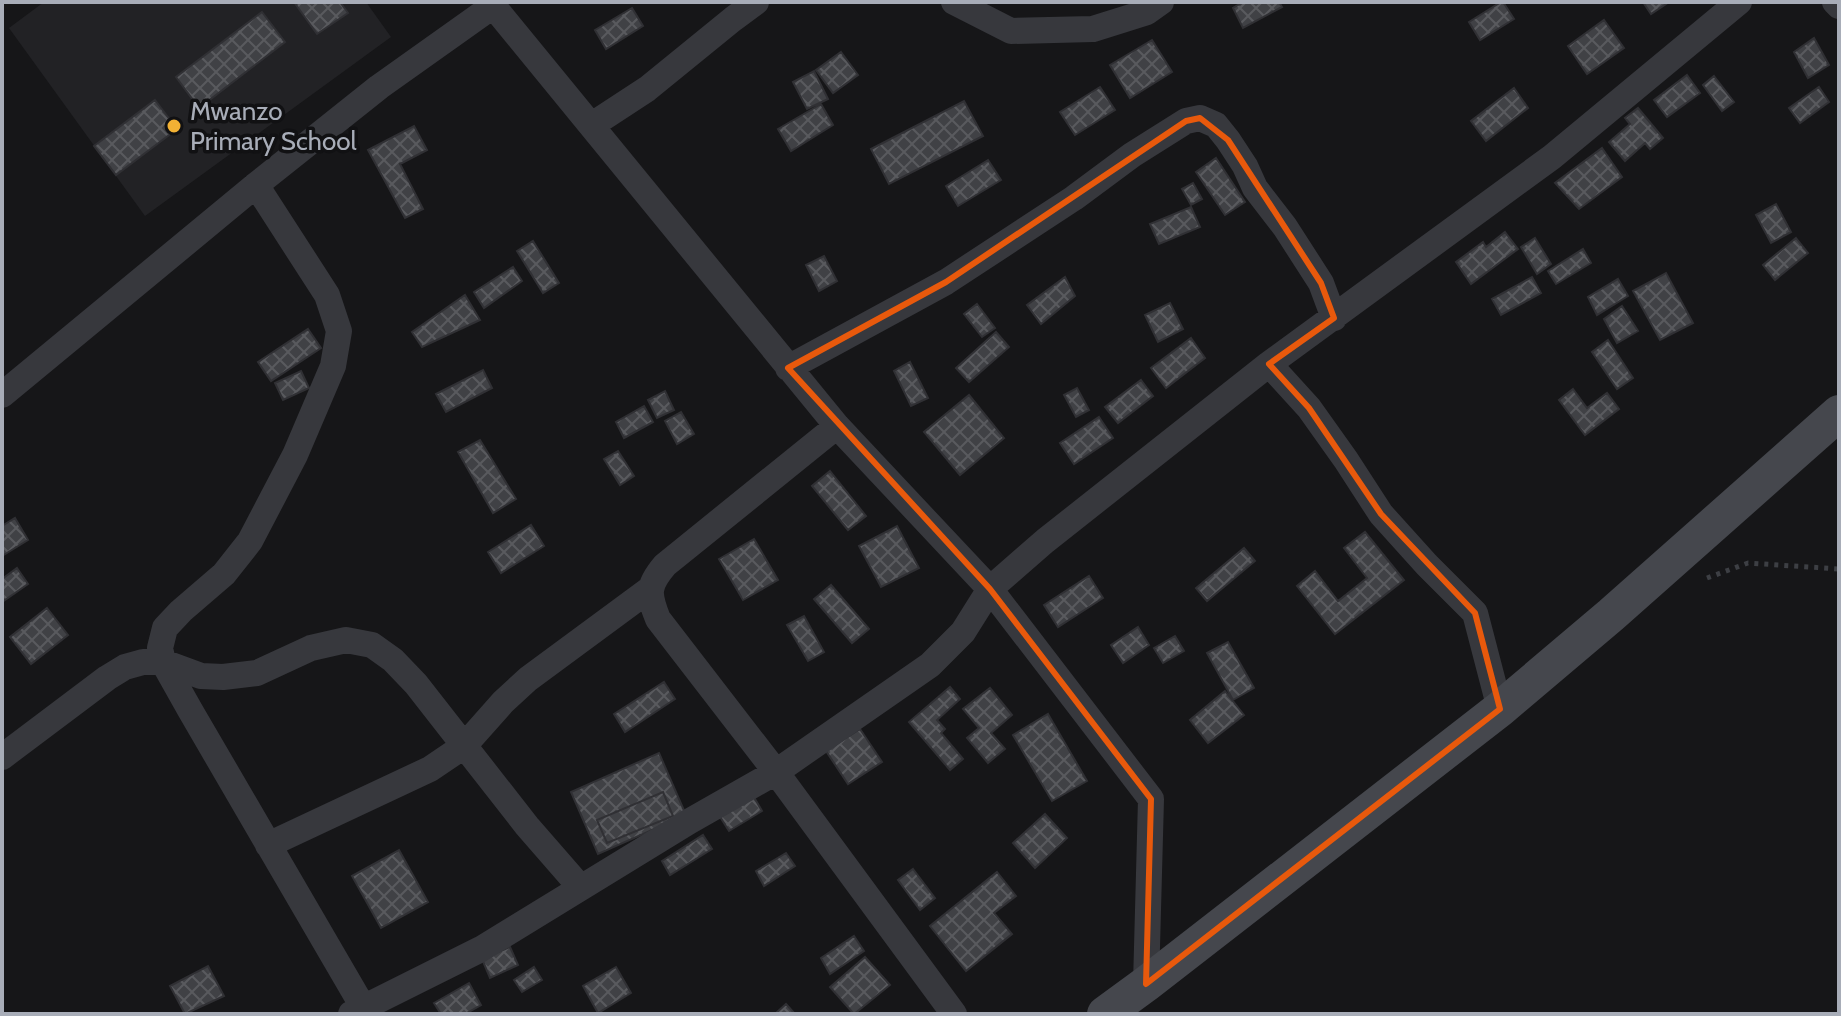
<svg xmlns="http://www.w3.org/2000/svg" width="1841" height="1016" font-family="Cabin,sans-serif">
  <defs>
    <pattern id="building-cross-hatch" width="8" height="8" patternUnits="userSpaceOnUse" patternTransform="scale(2)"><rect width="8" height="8" fill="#404145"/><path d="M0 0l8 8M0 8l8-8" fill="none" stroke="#595a5e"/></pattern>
  </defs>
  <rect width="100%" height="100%" fill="#161618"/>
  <path fill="#222225" d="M44,2H366L391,37L145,216L9,28Z"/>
  <path fill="url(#building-cross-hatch)" stroke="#303034" stroke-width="2" d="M294,2H340L348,13L317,34Z
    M1243,2H1279L1282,7L1243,28L1233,8Z
    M1501,2H1503L1514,19L1480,40L1469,22Z
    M1643,2H1669L1651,14Z
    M632,8L643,26L606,49L595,30Z
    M262,12L285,42L199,108L176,77Z
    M1604,20L1624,48L1587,74L1568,46Z
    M1814,38L1829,65L1808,78L1794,52Z
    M1152,40L1172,72L1130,98L1110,65Z
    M841,52L858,75L833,93L816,70Z
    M814,71L828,99L807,109L793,82Z
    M1687,75L1700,93L1667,117L1654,100Z
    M1714,76L1734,102L1722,111L1703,85Z
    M1100,87L1115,110L1075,135L1060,112Z
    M1819,87L1829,102L1800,123L1789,108Z
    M1514,88L1528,108L1486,141L1471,121Z
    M155,100L177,129L116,175L94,146Z
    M964,101L983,136L889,184L871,149Z
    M821,104L833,125L791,151L778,129Z
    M1638,108L1663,138L1650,149L1645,143L1625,161L1609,142L1630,124L1625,118Z
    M414,126L427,150L400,164L423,209L405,218L368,150Z
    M1602,148L1622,177L1579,209L1555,183Z
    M1216,158L1245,202L1225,215L1196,172Z
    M988,160L1001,180L958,206L946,186Z
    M1193,183L1202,199L1191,205L1182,189Z
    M1776,204L1791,232L1771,243L1756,215Z
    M1191,207L1200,227L1159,244L1150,224Z
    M1505,232L1518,249L1471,284L1456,262L1483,242L1486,247Z
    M1535,238L1551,264L1537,274L1521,247Z
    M1796,238L1808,253L1775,280L1763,265Z
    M533,241L559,283L543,293L517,251Z
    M1583,249L1591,263L1556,284L1548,271Z
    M824,256L837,281L819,291L806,265Z
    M513,267L522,281L484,308L474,292Z
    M1666,273L1693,323L1660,340L1633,291Z
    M1065,277L1075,296L1041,324L1027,305Z
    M1532,277L1541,293L1501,315L1492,299Z
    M1618,279L1628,296L1597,315L1588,297Z
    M465,295L480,320L422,347L412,332Z
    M1170,303L1183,329L1158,342L1145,315Z
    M977,304L995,328L982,337L964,314Z
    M1622,306L1638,331L1617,343L1604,319Z
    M308,329L321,348L271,381L258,362Z
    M996,332L1009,347L969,382L956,368Z
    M1191,338L1205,358L1166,388L1151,368Z
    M1608,340L1633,378L1617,389L1592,352Z
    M910,362L928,398L911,406L894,371Z
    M483,370L492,388L446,412L436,394Z
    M301,371L309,388L283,400L275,383Z
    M1141,380L1153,396L1118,423L1105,407Z
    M1077,388L1089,410L1076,417L1064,395Z
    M1573,389L1587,408L1607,393L1619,409L1585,435L1559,400Z
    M665,391L674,410L657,418L648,400Z
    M969,395L1004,438L960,475L924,432Z
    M644,406L653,422L624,438L616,422Z
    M681,412L694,434L677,444L665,421Z
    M1099,417L1113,438L1074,464L1060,443Z
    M480,440L516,499L493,513L458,452Z
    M618,451L634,476L620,485L604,459Z
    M830,471L866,516L848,530L812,486Z
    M15,518L28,540L2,556V526Z
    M531,525L544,546L501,573L488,552Z
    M897,526L919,568L881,587L859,546Z
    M1365,532L1404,580L1335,634L1297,586L1315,571L1338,601L1367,578L1344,548Z
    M754,539L778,580L743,600L719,559Z
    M1244,548L1255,561L1207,601L1196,588Z
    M17,568L28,584L2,602V579Z
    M1089,576L1103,598L1058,627L1044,605Z
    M831,585L869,629L852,643L814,599Z
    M47,608L68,635L31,664L10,637Z
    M804,616L824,652L808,661L787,625Z
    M1138,627L1149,645L1123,663L1111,645Z
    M1175,636L1184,651L1163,663L1154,648Z
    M1228,642L1254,688L1233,700L1207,653Z
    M664,682L675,699L625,732L614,714Z
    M950,687L960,699L937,720L945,729L941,733L963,759L950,770L909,722Z
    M990,688L1012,715L991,733L1005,749L988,763L967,738L979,728L963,709Z
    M1225,691L1244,715L1208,743L1190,720Z
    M1048,714L1087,781L1052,801L1013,735Z
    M860,729L882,762L848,784L826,751Z
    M659,753L686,815L598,854L571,792Z
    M663,792L673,816L607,843L597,820Z
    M751,792L762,811L729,831L717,812Z
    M1045,814L1067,838L1035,868L1013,843Z
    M703,835L712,849L670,875L662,861Z
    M399,850L428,902L381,928L352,876Z
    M786,853L795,866L764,886L756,871Z
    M913,869L935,898L920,910L898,880Z
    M997,872L1016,896L994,913L1012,934L966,971L930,926Z
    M854,936L864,951L830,974L821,958Z
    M510,947L518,965L490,978L482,959Z
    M865,957L890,985L854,1014L830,987Z
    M208,966L224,996L185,1014L170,986Z
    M534,967L542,980L522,992L514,980Z
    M616,967L631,993L598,1013L583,986Z
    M469,983L481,1005L465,1014H441L434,1003Z
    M786,1004L795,1014H775Z"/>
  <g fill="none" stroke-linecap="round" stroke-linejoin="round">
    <path stroke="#3d3f44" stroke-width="5" stroke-dasharray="4 6" stroke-linecap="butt" d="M1707,578L1748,563L1839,569"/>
    <path stroke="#37383d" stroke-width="26" d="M490,2L837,426L990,589L1151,799L1146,984
      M954,2L1011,31L1093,29L1147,12L1161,2
      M1835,2L1839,6
      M592,125L647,89L733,19L756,2
      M256,185L327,295L339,331L333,366L295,455L250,541L224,574L181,611L165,628L160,648L163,662L190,710L363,1007
      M1269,364L1309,408L1346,460L1381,514L1427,565L1475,613L1500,709
      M788,368L946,282L1074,198L1132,155L1186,121L1200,118L1216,125L1228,140L1245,166L1255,188L1285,227L1321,283L1334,318
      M2,395L256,185L379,87L493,6
      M837,426L665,565C647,586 648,594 658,619L776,772L954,1014
      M2,757L107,678L125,667L143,662H163L201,676L223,677L257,673L311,648L346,640L372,645L393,660L416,684L527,826L581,888
      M268,845L430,769L464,746L503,702L528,679L650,589
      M351,1014L481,949L690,821L776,772L930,665L963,632L990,589L1045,541L1269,364L1552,157L1739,2"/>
    <path stroke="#45474d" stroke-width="36" d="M1105,1014L1146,984L1500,709L1611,615L1839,413"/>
  </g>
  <path fill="none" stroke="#e8590c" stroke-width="6" stroke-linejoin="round" d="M1200,118L1228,140L1321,283L1334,318L1269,364L1309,408L1381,514L1475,613L1500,709L1146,984L1151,799L990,589L788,368L946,282L1186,121Z"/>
  <circle fill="#f2b134" stroke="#111113" stroke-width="3" cx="174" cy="126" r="8"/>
  <g text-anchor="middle" stroke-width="7" stroke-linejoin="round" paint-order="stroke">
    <g font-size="26" fill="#a8adb8" stroke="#111113" text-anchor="start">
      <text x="190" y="120">Mwanzo<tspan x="190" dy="30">Primary School</tspan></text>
    </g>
  </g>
  <rect width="1841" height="1016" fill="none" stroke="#a8adb8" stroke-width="8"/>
</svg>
